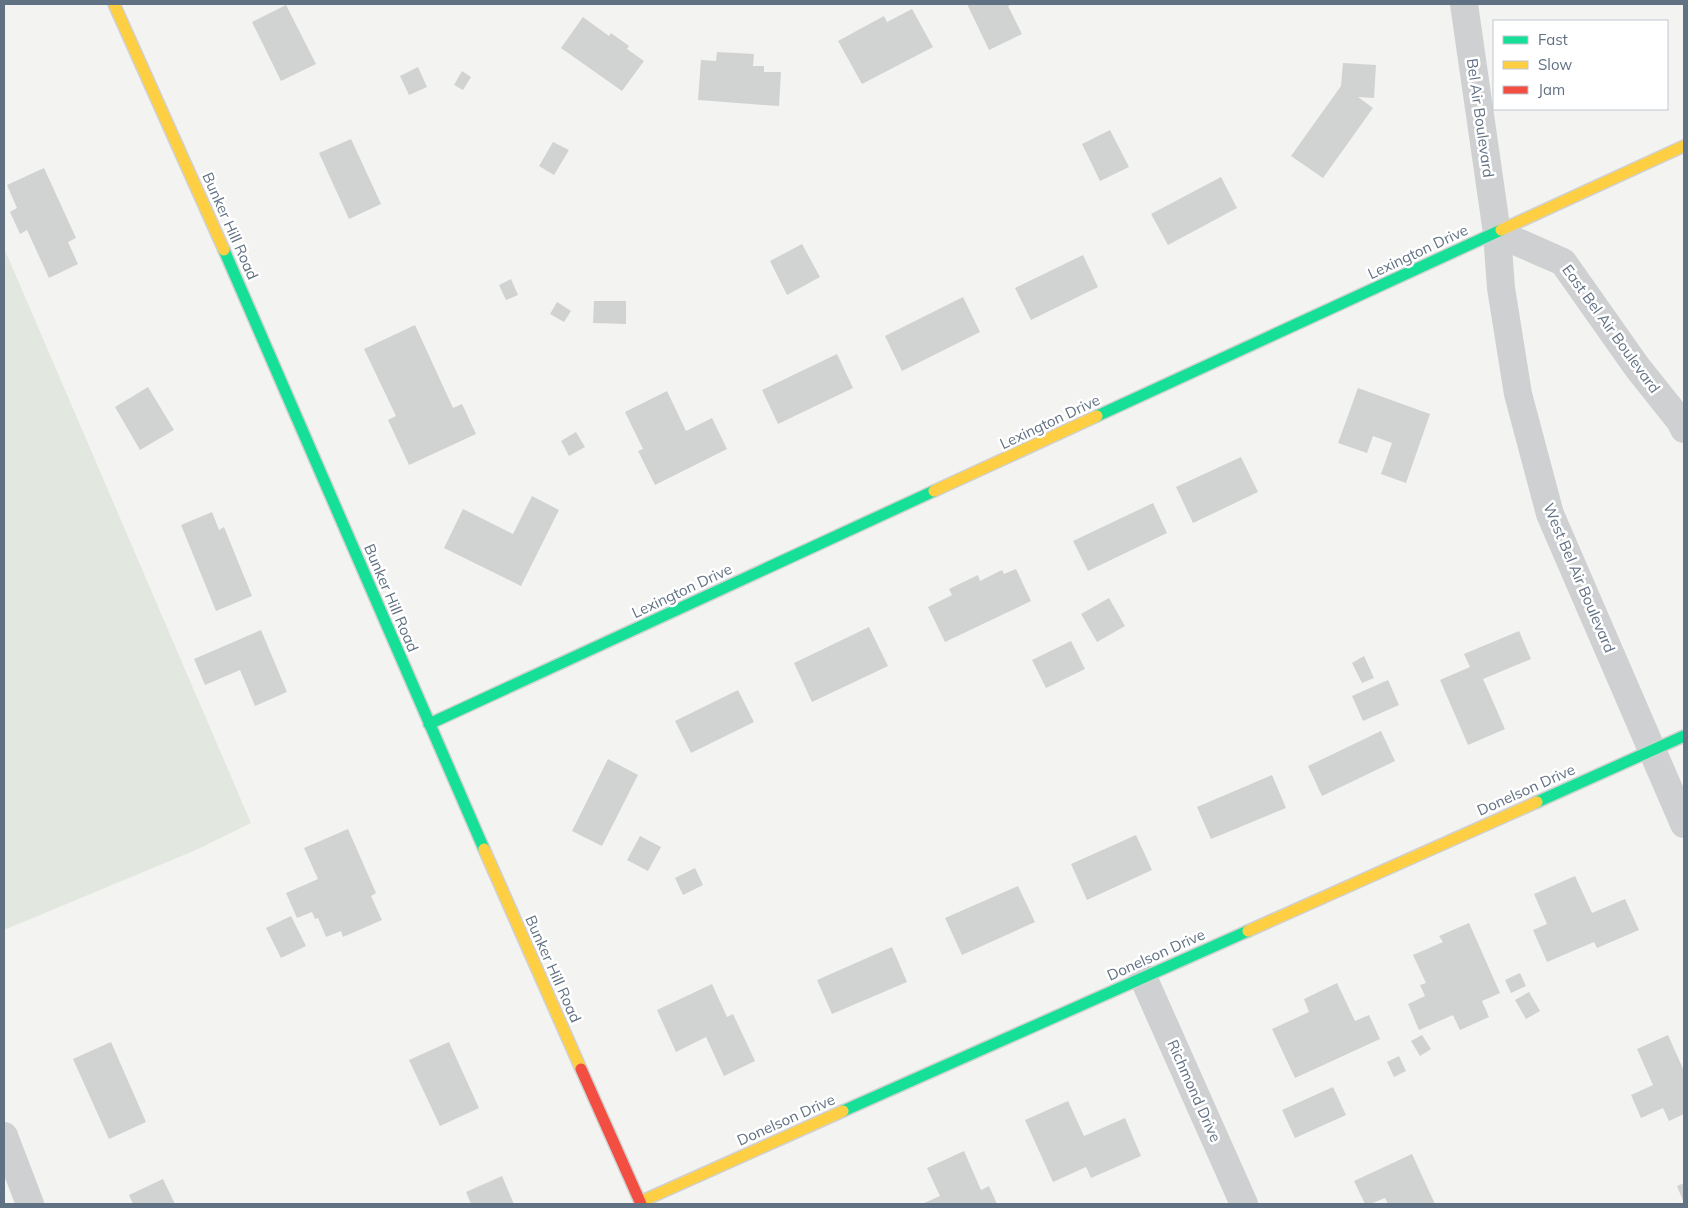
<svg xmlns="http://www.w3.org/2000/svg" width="1688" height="1208" font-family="Mulish,sans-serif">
  <rect width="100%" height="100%" fill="#f3f4f1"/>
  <path fill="#e2e7df" d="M4,248L251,823L196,850L4,930Z"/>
  <path fill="#d1d2d2" d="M967,4H1013L1008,6L1022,34L989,50Z
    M286,5L316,64L281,81L252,22Z
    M912,9L933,47L862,84L838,41L884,16L887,22Z
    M583,17L609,36L611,33L629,46L627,49L644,61L622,91L561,48Z
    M717,52L754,54L753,66H764V72H781L779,106L698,100L701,60L716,61Z
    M1343,63L1376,65L1374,98L1358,97L1373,108L1323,178L1291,156L1341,86Z
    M418,67L427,87L409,95L400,76Z
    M462,71L471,77L463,90L454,85Z
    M1110,130L1129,167L1100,181L1082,144Z
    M351,139L381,204L349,219L319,153Z
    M553,142L569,150L554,175L539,166Z
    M44,168L76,238L68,242L78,264L49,278L27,230L20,234L10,212L17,208L7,185Z
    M1221,177L1237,208L1168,245L1151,214Z
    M802,244L820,277L787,295L770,261Z
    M1083,255L1098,287L1031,320L1015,288Z
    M511,279L518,295L506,300L499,285Z
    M963,297L980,332L902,371L885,336Z
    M594,301H626V324L593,323Z
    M557,302L571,311L564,322L550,314Z
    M415,325L453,408L462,404L476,434L409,465L388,420L396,416L364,349Z
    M837,354L853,388L778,424L762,390Z
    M148,387L174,430L140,450L115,407Z
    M1358,388L1430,414L1406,483L1381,474L1392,443L1373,436L1367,453L1338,443Z
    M667,391L686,431L712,418L727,449L655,485L638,451L643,449L625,412Z
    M576,432L585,447L569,456L561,441Z
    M1241,457L1258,492L1193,523L1176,487Z
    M532,496L559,510L521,586L444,548L463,509L513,534Z
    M1153,503L1167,533L1088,571L1073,541Z
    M212,512L219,530L224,527L252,596L216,611L181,525Z
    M1016,569L1031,601L945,642L928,607L952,595L949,589L978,575L980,581L1002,570L1004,574Z
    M1109,598L1125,626L1097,642L1081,614Z
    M869,627L888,666L812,702L794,663Z
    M261,630L287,692L255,706L240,670L205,685L194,659Z
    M1519,631L1531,659L1483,679L1505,729L1468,745L1440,680L1470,667L1464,654Z
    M1071,641L1085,669L1046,688L1032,660Z
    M1364,656L1374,678L1362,683L1352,663Z
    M1388,680L1399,705L1363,721L1352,696Z
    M738,690L754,722L691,753L675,721Z
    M1381,731L1395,761L1322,796L1308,766Z
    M608,759L638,775L602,846L572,831Z
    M1272,775L1286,808L1211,839L1197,807Z
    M348,829L376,893L371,896L382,920L343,937L341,931L326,937L318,918L315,919L312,912L297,918L286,893L318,879L304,848Z
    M1136,835L1152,870L1087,900L1071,864Z
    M640,836L661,847L648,871L627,860Z
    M695,868L703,885L683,895L675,878Z
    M1575,876L1592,913L1625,899L1639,930L1597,948L1594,942L1547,962L1533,930L1547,924L1534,894Z
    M1018,886L1035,922L962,955L945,918Z
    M291,916L306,946L281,958L266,928Z
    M1469,923L1500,993L1482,1001L1489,1017L1460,1030L1453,1015L1419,1030L1408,1004L1425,996L1420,985L1426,983L1413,955L1443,942L1439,936Z
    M892,947L907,982L832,1014L817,980Z
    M1520,973L1526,986L1511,993L1505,980Z
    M1337,983L1355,1021L1369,1015L1380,1039L1295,1078L1272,1029L1309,1012L1304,999Z
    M712,984L727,1017L733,1014L755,1061L724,1076L706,1037L676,1052L657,1010Z
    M1529,992L1540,1011L1526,1019L1515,1000Z
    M1422,1035L1431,1049L1420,1056L1411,1041Z
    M1668,1035L1684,1071V1114L1669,1121L1663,1108L1641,1118L1631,1095L1653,1085L1637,1049Z
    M111,1042L146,1122L109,1139L73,1059Z
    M449,1042L479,1108L440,1126L409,1060Z
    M1399,1056L1406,1071L1394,1077L1387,1062Z
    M1333,1087L1346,1115L1295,1138L1282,1110Z
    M1068,1101L1084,1136L1125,1118L1141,1156L1091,1178L1086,1167L1053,1182L1025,1120Z
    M964,1151L981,1190L989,1186L997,1204H922L940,1196L927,1168Z
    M1412,1154L1435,1204H1388L1385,1198L1370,1204H1365L1354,1181Z
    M502,1176L514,1204H471L466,1192Z
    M163,1179L175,1204H133L129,1195Z
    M1684,1183V1203L1677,1186Z"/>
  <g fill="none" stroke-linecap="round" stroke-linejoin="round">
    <g stroke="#cfd1d2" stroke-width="14">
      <path id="fast" d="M224,250L484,849
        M1097,416L1501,230
        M429,724L934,491
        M1537,802L1684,736
        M843,1111L1248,931"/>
    </g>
    <g stroke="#cfd1d2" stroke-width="14">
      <path id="slow" d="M114,4L224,250
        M1501,230L1684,146
        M934,491L1097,416
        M484,849L581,1069
        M1248,931L1537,802
        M640,1202L843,1111"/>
    </g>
    <g stroke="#cfd1d2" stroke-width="14">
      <path id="jam" d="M581,1069L641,1204"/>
    </g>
    <path stroke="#cfd0d1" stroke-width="28" d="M1464,4L1497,233L1501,288L1518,394L1550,514L1684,824
      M1497,233L1563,262L1637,367L1680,421L1684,429
      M1143,977L1244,1204
      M4,1136L30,1204"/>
    <use href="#fast" stroke="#16e098" stroke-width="11"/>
    <use href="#slow" stroke="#ffcf43" stroke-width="11"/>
    <use href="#jam" stroke="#f24e42" stroke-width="11"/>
  </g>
  <g text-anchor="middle" stroke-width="5" stroke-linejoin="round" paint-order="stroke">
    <g font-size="15" fill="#617184" stroke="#fff">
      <text transform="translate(1480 118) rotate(82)" y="5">Bel Air Boulevard</text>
      <text transform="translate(230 226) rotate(66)" y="5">Bunker Hill Road</text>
      <text transform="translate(1418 252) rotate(-25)" y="5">Lexington Drive</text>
      <text transform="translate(1611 329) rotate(54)" y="5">East Bel Air Boulevard</text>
      <text transform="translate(1050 422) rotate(-25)" y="5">Lexington Drive</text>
      <text transform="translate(1579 578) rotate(67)" y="5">West Bel Air Boulevard</text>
      <text transform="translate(682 591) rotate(-25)" y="5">Lexington Drive</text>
      <text transform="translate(391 598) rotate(67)" y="5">Bunker Hill Road</text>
      <text transform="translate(1526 790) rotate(-24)" y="5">Donelson Drive</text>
      <text transform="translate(1156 955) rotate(-24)" y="5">Donelson Drive</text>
      <text transform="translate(553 969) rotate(66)" y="5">Bunker Hill Road</text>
      <text transform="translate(1194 1091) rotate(66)" y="5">Richmond Drive</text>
      <text transform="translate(786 1120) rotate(-24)" y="5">Donelson Drive</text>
    </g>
  </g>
  <rect width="1688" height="1208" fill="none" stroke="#617184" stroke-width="10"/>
  <rect x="1493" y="20" width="175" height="90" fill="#ffffff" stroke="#c0c6ce"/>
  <rect x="1503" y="36" width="25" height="8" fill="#16e098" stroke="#c0c6ce"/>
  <text x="1538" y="45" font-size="15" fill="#617184">Fast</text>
  <rect x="1503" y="61" width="25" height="8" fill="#ffcf43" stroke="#c0c6ce"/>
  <text x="1538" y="70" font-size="15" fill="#617184">Slow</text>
  <rect x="1503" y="86" width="25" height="8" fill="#f24e42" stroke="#c0c6ce"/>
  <text x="1538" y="95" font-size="15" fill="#617184">Jam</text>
</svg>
